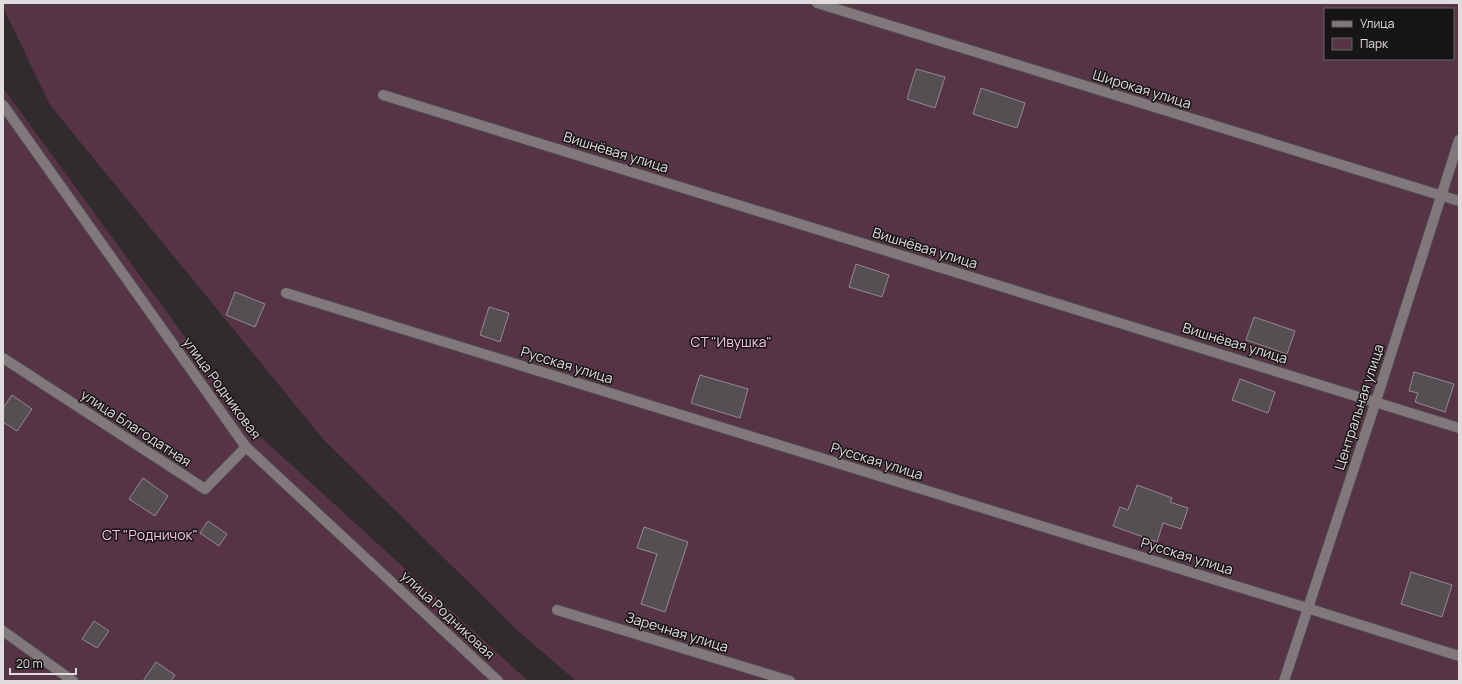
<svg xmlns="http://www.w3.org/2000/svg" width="1462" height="684" font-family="Manrope,sans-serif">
  <rect width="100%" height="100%" fill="#312b2e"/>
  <path fill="#563446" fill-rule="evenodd" d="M3,3H1459V681H576L518,631L324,440L50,105L3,7ZM1325,9H1453V59H1325Z
    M3,88L252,429L528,681H3Z"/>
  <path fill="#554e52" stroke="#928b8e" d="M916,69L945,77L935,108L907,99Z
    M981,88L1025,103L1017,128L973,114Z
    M856,264L889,275L882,297L849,287Z
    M235,292L265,304L255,327L226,315Z
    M489,307L509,313L500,342L480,335Z
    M1254,317L1295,331L1287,354L1246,340Z
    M1414,372L1454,384L1445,412L1415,402L1418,393L1409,391Z
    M700,375L748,389L740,418L691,403Z
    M1240,379L1275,392L1268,413L1232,400Z
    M12,395L32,409L17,431L3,422V408Z
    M143,478L168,496L155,516L129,499Z
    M1137,485L1172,498L1170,502L1188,508L1181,529L1163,523L1157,542L1113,526L1120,507L1128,510Z
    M208,521L227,534L219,546L200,533Z
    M644,527L688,542L665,612L641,604L657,554L637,548Z
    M1411,572L1452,585L1442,617L1401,604Z
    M94,621L109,631L97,648L82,639Z
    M156,662L175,675L171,681H143Z"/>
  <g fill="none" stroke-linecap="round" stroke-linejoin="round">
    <g stroke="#4d484a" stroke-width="12">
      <path id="minor" d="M817,3L1459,201
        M383,95L1459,428
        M3,105L246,447L498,681
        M286,293L1307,608L1459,656
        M3,358L205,489L246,447
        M557,610L790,681
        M3,631L73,681
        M1284,681L1376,401L1459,140"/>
    </g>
    <use href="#minor" stroke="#80787c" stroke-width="10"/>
  </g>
  <g text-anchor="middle" stroke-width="3" stroke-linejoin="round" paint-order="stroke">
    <g font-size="14" fill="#e0dcde" stroke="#171416">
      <text transform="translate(1142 89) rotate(17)" y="5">Широкая улица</text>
      <text transform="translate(616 152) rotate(17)" y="5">Вишнёвая улица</text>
      <text transform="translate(925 248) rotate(17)" y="5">Вишнёвая улица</text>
      <text transform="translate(1235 343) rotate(17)" y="5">Вишнёвая улица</text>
      <text transform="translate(567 365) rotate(17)" y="5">Русская улица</text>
      <text transform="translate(222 388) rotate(54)" y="5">улица Родниковая</text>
      <text transform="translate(1359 407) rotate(-72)" y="5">Центральная улица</text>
      <text transform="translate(136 428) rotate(33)" y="5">улица Благодатная</text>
      <text transform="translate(877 461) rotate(17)" y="5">Русская улица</text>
      <text transform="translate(1187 556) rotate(17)" y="5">Русская улица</text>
      <text transform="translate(448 615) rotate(43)" y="5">улица Родниковая</text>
      <text transform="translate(677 632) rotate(17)" y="5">Заречная улица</text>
    </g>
    <g font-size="14" fill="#f9c5df" stroke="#171416">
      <text x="731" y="347">СТ "Ивушка"</text>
      <text x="150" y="540">СТ "Родничок"</text>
    </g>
  </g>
  <rect width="1462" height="684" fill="none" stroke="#e0dcde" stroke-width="8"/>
  <rect x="1324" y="8" width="130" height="52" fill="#171416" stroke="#676466"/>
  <rect x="1332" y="21" width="20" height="6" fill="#80787c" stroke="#676466"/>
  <text x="1360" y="28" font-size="12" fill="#e0dcde">Улица</text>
  <rect x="1332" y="38" width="20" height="12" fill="#563446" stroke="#676466"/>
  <text x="1360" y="48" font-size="12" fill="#e0dcde">Парк</text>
  <path d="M10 668v6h66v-6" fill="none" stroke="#e0dcde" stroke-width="2"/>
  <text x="16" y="668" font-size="12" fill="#e0dcde" stroke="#171416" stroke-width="3" paint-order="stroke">20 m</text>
</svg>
